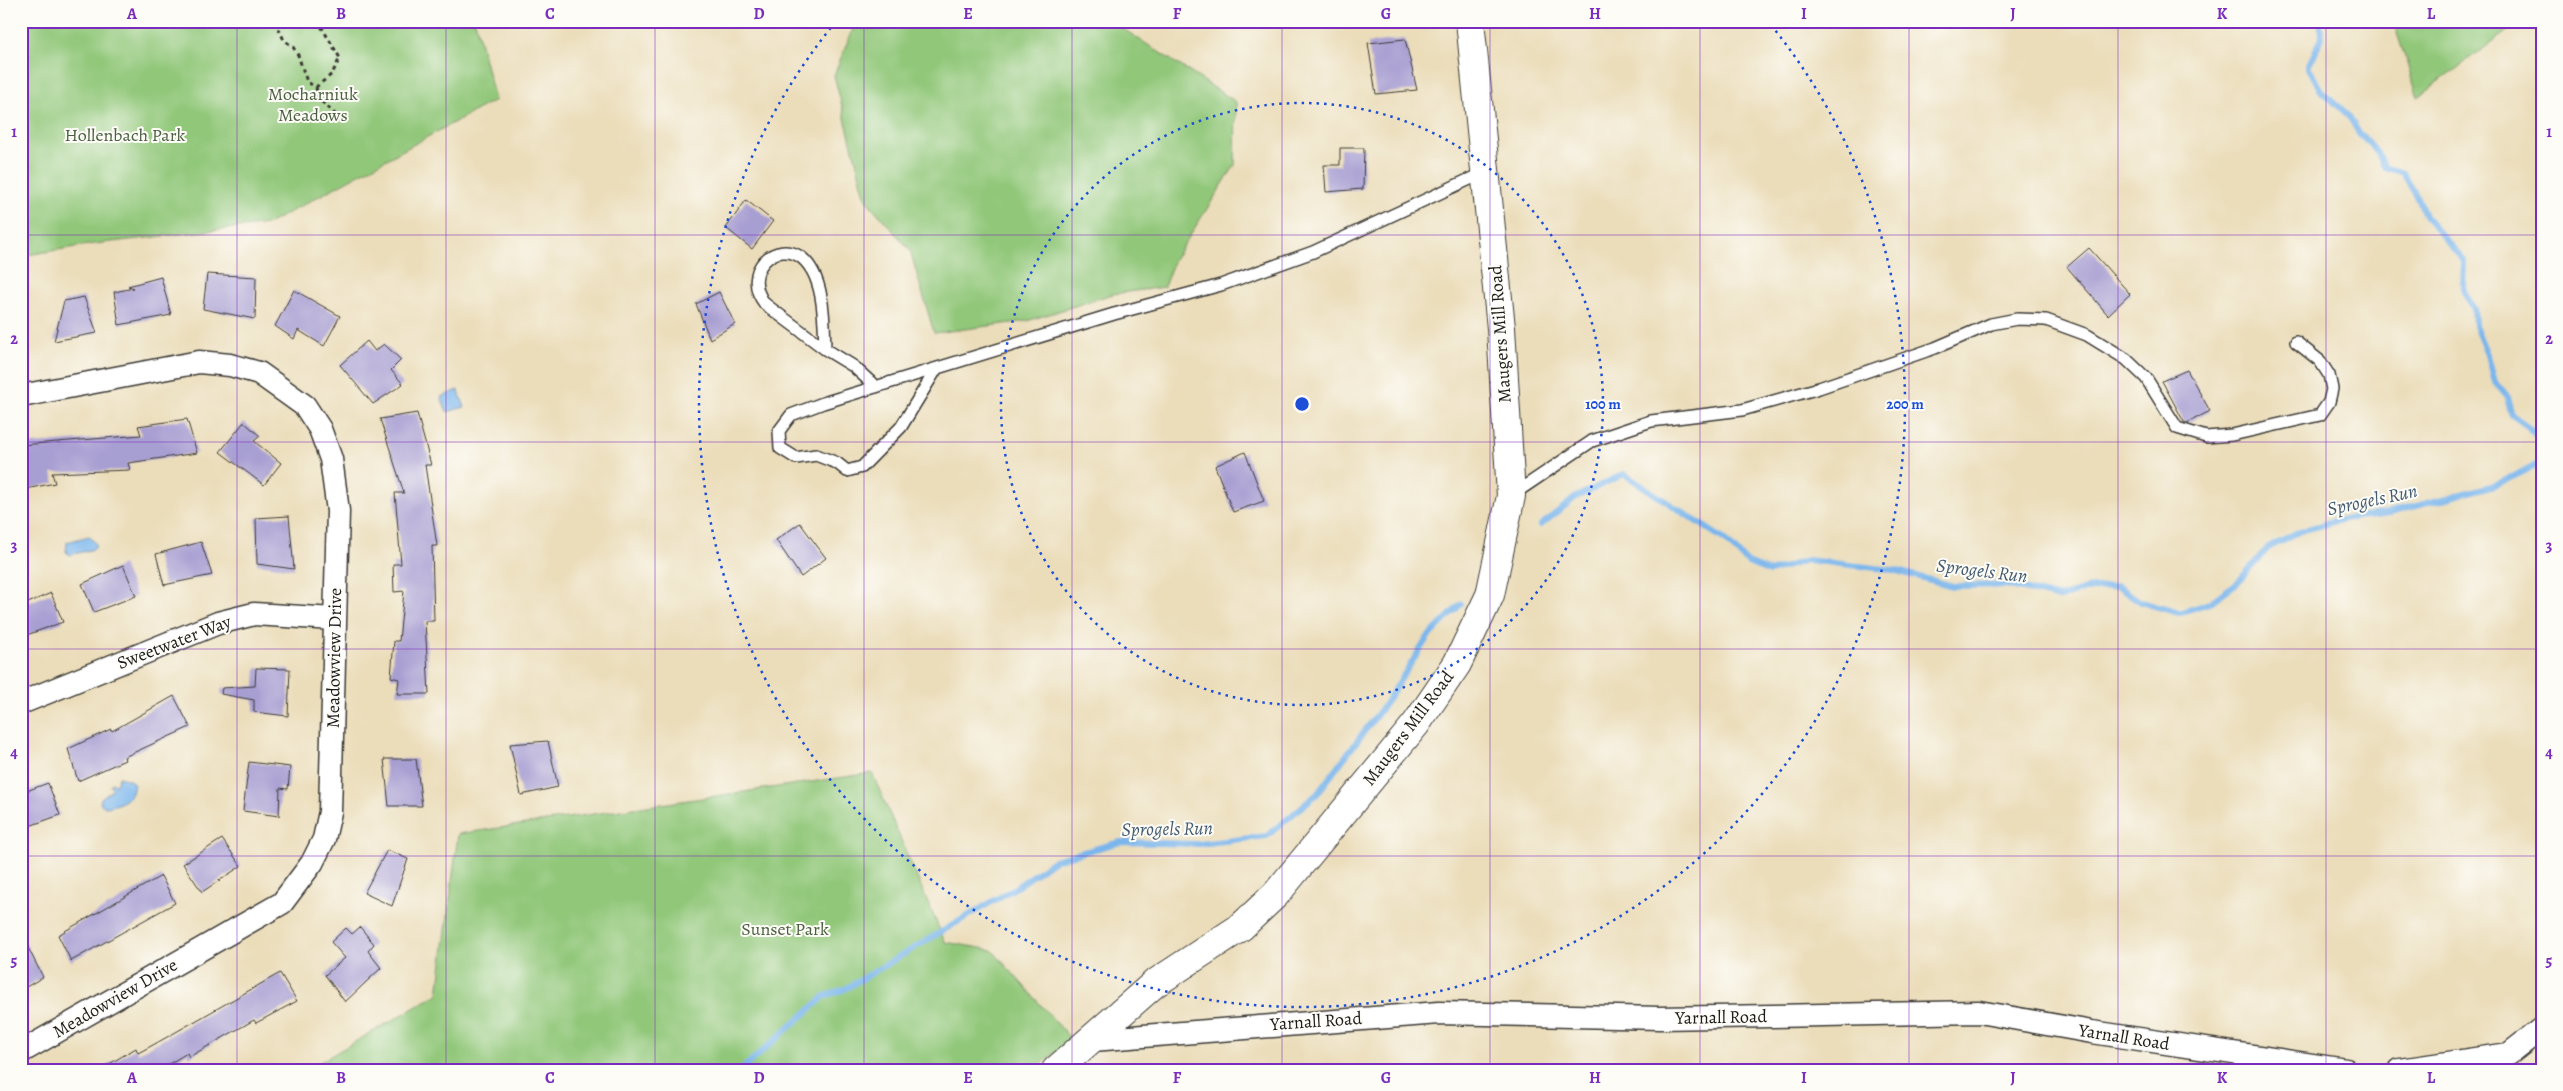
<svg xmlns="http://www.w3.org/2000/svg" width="2563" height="1091" font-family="Alegreya,serif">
  <rect width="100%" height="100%" fill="#fdfcf7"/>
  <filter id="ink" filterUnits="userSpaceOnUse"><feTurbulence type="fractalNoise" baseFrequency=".02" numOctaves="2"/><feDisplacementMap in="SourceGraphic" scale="10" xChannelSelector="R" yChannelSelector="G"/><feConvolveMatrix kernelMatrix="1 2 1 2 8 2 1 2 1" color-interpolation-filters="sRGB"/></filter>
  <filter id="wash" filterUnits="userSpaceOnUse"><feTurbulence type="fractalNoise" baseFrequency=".0096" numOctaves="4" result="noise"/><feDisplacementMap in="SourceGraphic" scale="20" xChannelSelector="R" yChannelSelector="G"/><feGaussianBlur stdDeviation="1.12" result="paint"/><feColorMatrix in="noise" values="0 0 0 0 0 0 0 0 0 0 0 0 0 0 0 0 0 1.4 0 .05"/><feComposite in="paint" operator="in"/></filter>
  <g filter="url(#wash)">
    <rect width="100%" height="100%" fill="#ebddba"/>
    <path fill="#91c779" stroke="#56724a" d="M21,21H475L495,100L268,224L94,244L21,256Z
      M856,21H1111L1236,102L1235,165L1174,260L1164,287L1113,294L1027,321L934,333L910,250L866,200L834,75Z
      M2393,21H2521L2418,97Z
      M872,773L945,942L992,950L1071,1039L1035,1070H306L438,994L458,834Z"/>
    <path fill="#7ab6ec" stroke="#4b6984" d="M458,390L465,407L447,412L441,397Z
      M89,536L96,544L94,549L70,555L66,552L67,542Z
      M119,777L130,780L134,785C133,787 133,790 132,793C129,801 112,807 105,807L100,803L101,798L113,789L110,786L112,783L116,784Z"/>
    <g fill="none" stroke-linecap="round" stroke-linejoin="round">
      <path stroke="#7ab6ec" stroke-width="6" d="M2319,21L2322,38L2308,66L2320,89L2349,116L2360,135L2378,152L2384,167L2403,173L2420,202L2425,216L2464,261L2463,290L2474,309L2475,326L2489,359L2495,382L2507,397L2512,415L2530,428L2542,442
        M1541,525L1576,497L1624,474L1725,540L1748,563L1770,572L1807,560L1893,570L1953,586L2006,585L2060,598L2085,589L2118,586L2141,602L2179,613L2209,603L2237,583L2268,548L2300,531L2344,519L2390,513L2495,485L2542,463
        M741,1070L825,996L845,989L1015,888L1055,860L1120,842L1199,844L1267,836L1317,794L1385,704L1428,637L1461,604"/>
    </g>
    <g id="blocks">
      <path fill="#a79ed2" d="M1405,39L1417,90L1376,94L1368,43Z
        M1340,148H1364L1363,189L1326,192L1324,165H1340Z
        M746,200L773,221L752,249L726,228Z
        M2089,248L2130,294L2108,315L2067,267Z
        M207,274L256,277L255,319L203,309Z
        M161,277L171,315L119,325L114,292L134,288L128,286Z
        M294,290L340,316L324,346L298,330L294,339L275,326Z
        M719,292L735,324L710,339L696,304Z
        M84,297L97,333L54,341L64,301Z
        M367,341L375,351L384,344L401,360L391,370L403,384L373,404L340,365Z
        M2187,370L2210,411L2187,423L2184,422L2162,381Z
        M417,413L431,465H425L437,546H432L434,621H425L429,694H397L399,679L391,677L394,641H399L404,591L394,592L393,564H401L395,493H404L380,419Z
        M187,419L197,453L128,463L130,470L52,473L55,483L21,490V445L141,435L138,426Z
        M244,422L260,436L254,441L281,463L264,485L220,452Z
        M1245,452L1264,501L1233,512L1215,466Z
        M289,516L294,569L257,564L256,518Z
        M800,523L826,558L801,577L776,540Z
        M201,542L212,575L164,585L156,554Z
        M123,565L136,596L94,612L82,584Z
        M51,593L63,622L21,637V606Z
        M256,668L290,669L288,716L254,712V700L221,694L222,688L255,686Z
        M174,696L190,727L124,757L125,760L78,781L68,749L111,729L112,731Z
        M548,741L558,787L521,795L510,744Z
        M384,759H416L422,806H389Z
        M249,762L290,767L288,789L280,788L279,816L243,811Z
        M48,783L60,815L21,829V793Z
        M222,839L241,866L202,892L183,864Z
        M387,850L408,859L392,906L364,893Z
        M161,876L175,903L71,961L58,935Z
        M360,927L374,944L368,951L381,968L345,1002L325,975L345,958L331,942L346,928L352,934Z
        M21,934L43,977L21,990Z
        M280,973L297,1001L256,1023L254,1020L189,1057L187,1053L159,1070H99L136,1048L138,1053L153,1045Z"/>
    </g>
  </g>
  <g filter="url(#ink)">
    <use href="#blocks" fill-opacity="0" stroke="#3b3934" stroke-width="1"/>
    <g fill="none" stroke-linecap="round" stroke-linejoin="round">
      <g stroke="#3b3934" stroke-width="14">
        <path id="service" d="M825,349C824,323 825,277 802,258C777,238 739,271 765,304L825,349L853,366L876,387
          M937,368L901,427L862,467L847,471L837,463L816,455L796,458L780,448L779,431L791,415L823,403L1114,314L1221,285L1313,252L1485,172
          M1512,495L1592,441L1651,421L1742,410L1819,388L1935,348L1991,324L2017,319L2046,320L2087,335L2126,359L2146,378L2177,428L2206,437L2232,435L2320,415L2329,402L2332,389L2329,375L2320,361L2296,342"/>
      </g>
      <g stroke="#3b3934" stroke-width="25">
        <path id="minor" d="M21,396L199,362L230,365L259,373L305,406L320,429L331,459L338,511L330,812L324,839L312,863L282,903L21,1052
          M21,703L218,623L254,614L334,619
          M1092,1040L1439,1013L1660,1018L1979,1012L2092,1032L2346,1070
          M2400,1070L2509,1054L2542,1028"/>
      </g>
      <g stroke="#3b3934" stroke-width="30">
        <path id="tertiary" d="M1056,1070L1154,984L1241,927L1276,894L1416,724L1457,664L1490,595L1511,496L1501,328L1470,21"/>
      </g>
      <path stroke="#3b3934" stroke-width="3" stroke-dasharray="4 4" stroke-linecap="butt" d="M275,21L284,40L293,47L298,55L307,82L316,87L332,74L340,58L318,21
        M316,87L318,98L335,114"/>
      <use href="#service" stroke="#fff" stroke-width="11"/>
      <use href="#minor" stroke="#fff" stroke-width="22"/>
      <use href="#tertiary" stroke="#fff" stroke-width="28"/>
    </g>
  </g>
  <path fill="none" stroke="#7b2cbf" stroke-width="1" stroke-opacity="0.55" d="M237,21V1070M446,21V1070M655,21V1070M864,21V1070M1072,21V1070M1282,21V1070M1490,21V1070M1700,21V1070M1909,21V1070M2118,21V1070M2326,21V1070M21,235H2542M21,442H2542M21,649H2542M21,856H2542"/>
  <g fill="none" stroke="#1d4ed8" stroke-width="2.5" stroke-dasharray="2.5 5">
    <circle cx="1302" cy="404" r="301"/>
    <path d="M1771 25A603 603 0 1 1 833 25"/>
  </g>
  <g text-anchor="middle" stroke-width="4" stroke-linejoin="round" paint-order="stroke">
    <g font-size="18" fill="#4b6041" stroke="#fdfcf7">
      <text x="313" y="100">Mocharniuk<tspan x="313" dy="21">Meadows</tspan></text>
      <text x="125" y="141">Hollenbach Park</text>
      <text x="785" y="935">Sunset Park</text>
    </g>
    <g font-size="18" fill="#1c1c1c" stroke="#fdfcf7">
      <text transform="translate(1500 334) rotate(-94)" y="6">Maugers Mill Road</text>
      <text transform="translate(174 642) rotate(-21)" y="6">Sweetwater Way</text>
      <text transform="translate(334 658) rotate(-89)" y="6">Meadowview Drive</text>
      <text transform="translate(1408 728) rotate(-53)" y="6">Maugers Mill Road</text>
      <text transform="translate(115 998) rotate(-30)" y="6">Meadowview Drive</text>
      <text transform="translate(1721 1017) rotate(-1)" y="6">Yarnall Road</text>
      <text transform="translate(1316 1021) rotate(-4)" y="6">Yarnall Road</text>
      <text transform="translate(2124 1037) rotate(9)" y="6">Yarnall Road</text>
    </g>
    <g font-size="19" font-style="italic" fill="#425a6f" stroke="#fdfcf7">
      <text transform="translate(2372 499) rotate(-12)" y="7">Sprogels Run</text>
      <text transform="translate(1982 570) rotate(7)" y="7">Sprogels Run</text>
      <text transform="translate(1167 828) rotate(-1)" y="7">Sprogels Run</text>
    </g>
  </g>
  <circle cx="1302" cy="404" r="8" fill="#1d4ed8" stroke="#fdfcf7" stroke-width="2.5"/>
  <g font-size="15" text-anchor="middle" font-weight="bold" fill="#1d4ed8" stroke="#fdfcf7" stroke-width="4" stroke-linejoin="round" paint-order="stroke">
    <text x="1603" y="409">100 m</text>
    <text x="1905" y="409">200 m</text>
  </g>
  <rect width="2563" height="1091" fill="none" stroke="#fdfcf7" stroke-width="55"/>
  <rect x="28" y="28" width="2508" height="1036" fill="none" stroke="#7b2cbf" stroke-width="2"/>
  <g font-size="16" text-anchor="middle" font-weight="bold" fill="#7b2cbf">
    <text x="132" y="19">A</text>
    <text x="341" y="19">B</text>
    <text x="550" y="19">C</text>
    <text x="759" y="19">D</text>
    <text x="968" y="19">E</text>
    <text x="1177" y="19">F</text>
    <text x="1386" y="19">G</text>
    <text x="1595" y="19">H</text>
    <text x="1804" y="19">I</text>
    <text x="2013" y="19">J</text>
    <text x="2222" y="19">K</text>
    <text x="2431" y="19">L</text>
    <text x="14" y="137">1</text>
    <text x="2549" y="137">1</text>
    <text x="14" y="344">2</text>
    <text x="2549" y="344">2</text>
    <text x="14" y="551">3</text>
    <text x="2549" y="551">3</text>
    <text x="14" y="758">4</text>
    <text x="2549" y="758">4</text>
    <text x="14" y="966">5</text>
    <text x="2549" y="966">5</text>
    <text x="132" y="1083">A</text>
    <text x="341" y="1083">B</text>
    <text x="550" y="1083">C</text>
    <text x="759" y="1083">D</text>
    <text x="968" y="1083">E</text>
    <text x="1177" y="1083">F</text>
    <text x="1386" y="1083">G</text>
    <text x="1595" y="1083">H</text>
    <text x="1804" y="1083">I</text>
    <text x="2013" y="1083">J</text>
    <text x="2222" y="1083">K</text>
    <text x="2431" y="1083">L</text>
  </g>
</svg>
